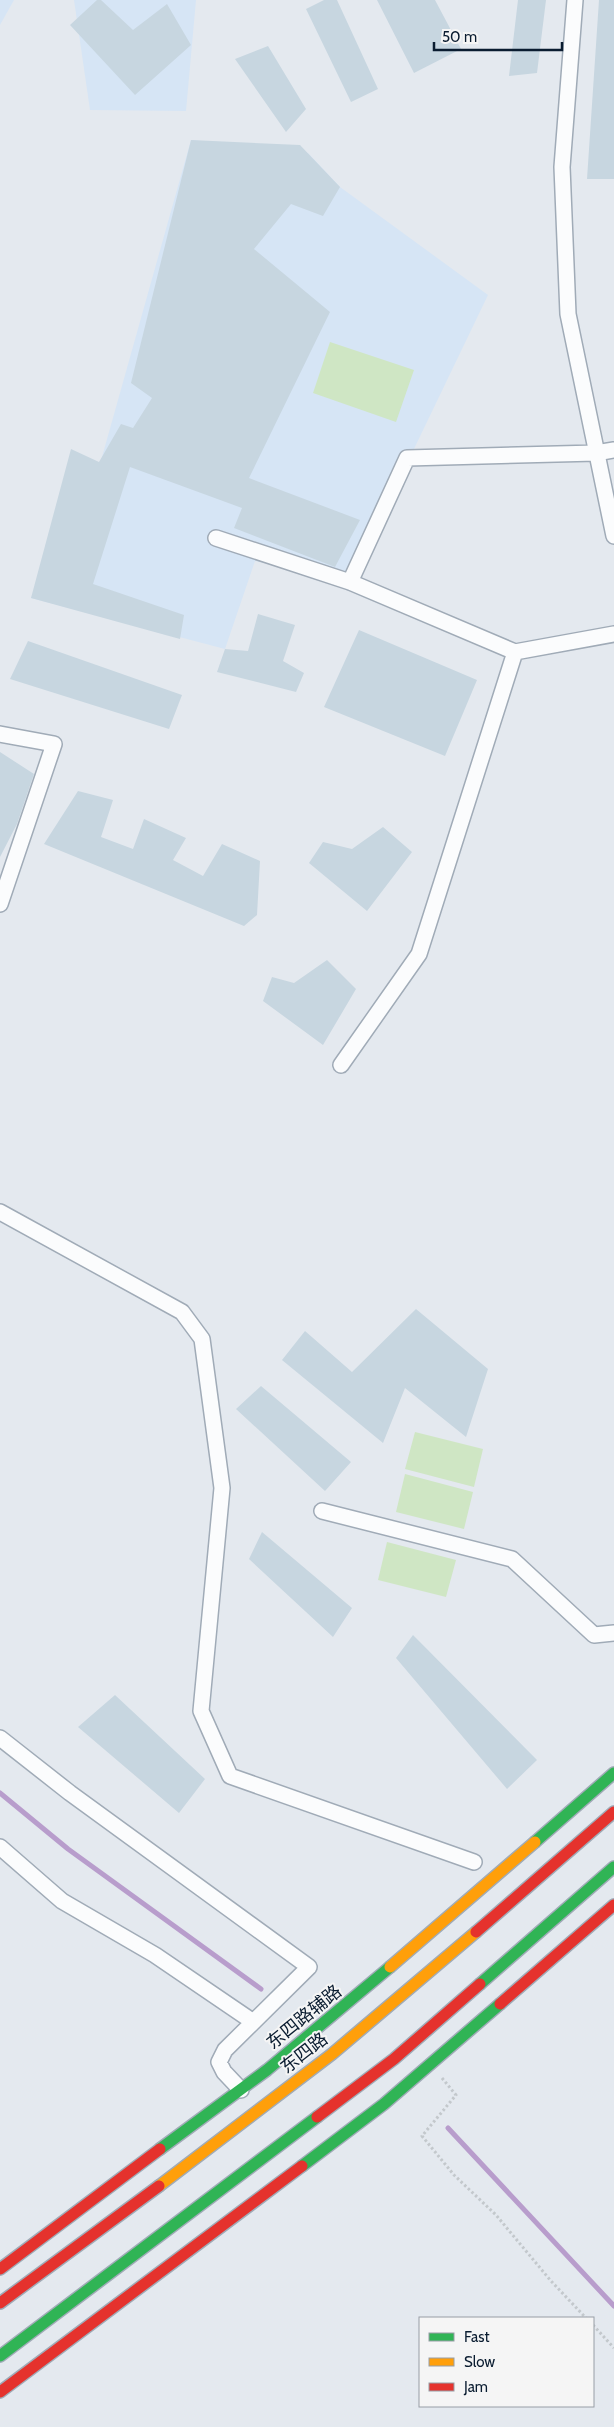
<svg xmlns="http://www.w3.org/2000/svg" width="614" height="2427" font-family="Cabin,'Noto Sans SC',sans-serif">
  <rect width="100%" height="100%" fill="#e4e9ef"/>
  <path fill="#d6e5f5" d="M0,0H14L0,25Z
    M74,0H196L186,111L90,110Z
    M191,140L308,153L340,187L488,295L350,582L255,561L225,649L31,598L102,457Z"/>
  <path fill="#cfe6c4" d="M330,342L414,370L396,422L313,393Z
    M415,1432L483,1449L474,1487L405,1469Z
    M405,1474L473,1492L464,1529L396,1512Z
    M387,1542L456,1560L446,1597L378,1580Z"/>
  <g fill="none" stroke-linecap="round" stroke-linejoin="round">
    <path stroke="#b89dcc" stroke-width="5" d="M0,1793L68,1849L261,1989
      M448,2128L614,2306"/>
  </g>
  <path fill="#c7d6e0" d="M97,0H101L133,30L167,4L191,45L135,95L70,25Z
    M324,0H337L378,89L351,102L306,9Z
    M377,0H435L461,49L414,73Z
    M518,0H546L537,73L509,76Z
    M599,0H614V179H587Z
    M268,46L306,109L286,132L235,59Z
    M191,140L300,145L340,187L323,216L291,204L254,249L330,312L249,478L360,520L335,567L234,528L242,508L130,467L93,584L184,615L180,639L31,598L71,449L99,462L121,424L133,428L152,398L131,383Z
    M258,614L295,625L283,661L304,673L296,692L217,672L225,649L248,651Z
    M359,630L477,680L445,756L324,707Z
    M28,641L182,695L169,729L10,679Z
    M0,752L34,774L17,824L0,857Z
    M78,791L113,800L101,837L133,849L144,819L186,838L173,860L203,876L222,844L260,861L257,915L244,926L44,844Z
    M383,827L412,852L367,911L309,863L323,842L352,849Z
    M327,960L356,989L323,1045L263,1001L272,977L294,983Z
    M416,1309L488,1369L466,1437L405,1388L383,1443L282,1360L305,1331L352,1372Z
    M261,1386L351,1462L325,1491L236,1409Z
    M262,1532L352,1608L333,1637L249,1559Z
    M413,1635L537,1760L507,1789L396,1658Z
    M115,1695L205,1779L179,1813L78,1727Z"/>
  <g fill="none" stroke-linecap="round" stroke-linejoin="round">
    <g stroke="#a0abb7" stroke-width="18">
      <path id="street" d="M575,0L562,167L568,314L614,536
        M216,538L350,582L515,652L614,634
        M350,582L407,458L596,453L614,450
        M0,734L54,744L0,904
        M341,1065L419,954L515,652
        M0,1212L182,1312L202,1339L222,1488L201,1711L230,1776L474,1862
        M322,1511L512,1559L594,1635L614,1633
        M0,1738L70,1793L309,1967L225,2050L219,2062L224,2072L241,2090
        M0,1847L62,1901L155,1955L252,2021"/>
    </g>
    <g stroke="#a0abb7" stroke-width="14">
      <path id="fast" d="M535,1842L614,1773
        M480,1984L614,1867
        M160,2149L267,2070L390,1967
        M302,2166L384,2104L500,2004
        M0,2356L317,2117"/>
    </g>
    <g stroke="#a0abb7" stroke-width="14">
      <path id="slow" d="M390,1967L535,1842
        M159,2186L332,2054L476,1932"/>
    </g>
    <g stroke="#a0abb7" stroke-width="14">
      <path id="jam" d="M476,1932L614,1812
        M500,2004L614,1905
        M317,2117L394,2059L480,1984
        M0,2269L160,2149
        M0,2303L159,2186
        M0,2392L302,2166"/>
    </g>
    <path stroke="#c3c8cc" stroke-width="3" stroke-dasharray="2.5 2.5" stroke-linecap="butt" d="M442,2078L456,2095L422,2136L454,2175L496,2215L551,2281L586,2318
      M593,2325L614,2348"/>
    <use href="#street" stroke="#fbfcfd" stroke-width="15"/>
    <use href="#fast" stroke="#30b455" stroke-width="11"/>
    <use href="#slow" stroke="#ff9f0a" stroke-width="11"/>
    <use href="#jam" stroke="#e5322d" stroke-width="11"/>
  </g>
  <g text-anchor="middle" stroke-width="4" stroke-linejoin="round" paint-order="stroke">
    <g font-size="18" fill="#0a1c30" stroke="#f5f5f5">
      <text transform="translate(304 2017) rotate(-39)" y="6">东四路辅路</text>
      <text transform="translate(304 2053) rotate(-38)" y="6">东四路</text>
    </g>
  </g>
  <rect x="419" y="2317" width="175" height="90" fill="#f5f5f5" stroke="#979ea6"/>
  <rect x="429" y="2333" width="25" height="8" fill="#30b455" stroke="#979ea6"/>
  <text x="464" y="2342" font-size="15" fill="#0a1c30">Fast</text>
  <rect x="429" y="2358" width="25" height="8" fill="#ff9f0a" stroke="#979ea6"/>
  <text x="464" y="2367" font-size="15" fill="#0a1c30">Slow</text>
  <rect x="429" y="2383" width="25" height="8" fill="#e5322d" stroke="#979ea6"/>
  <text x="464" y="2392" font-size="15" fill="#0a1c30">Jam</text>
  <path d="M434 42v8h128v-8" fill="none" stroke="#0a1c30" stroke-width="2.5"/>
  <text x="442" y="42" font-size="15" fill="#0a1c30" stroke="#f5f5f5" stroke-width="4" paint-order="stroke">50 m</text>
</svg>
